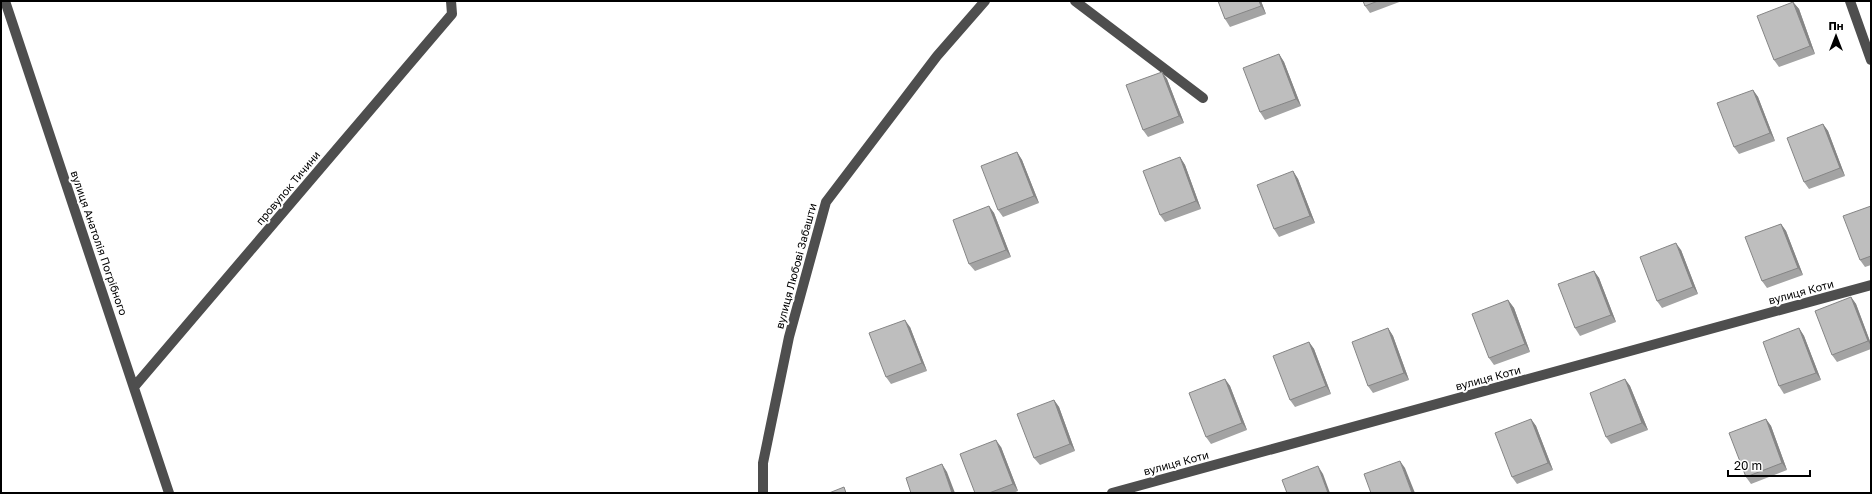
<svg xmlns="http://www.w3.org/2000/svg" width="1872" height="494" font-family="'Golos Text',sans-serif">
  <rect width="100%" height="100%" fill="#fff"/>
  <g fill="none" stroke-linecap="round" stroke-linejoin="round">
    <path stroke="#4e4e4e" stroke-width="10" d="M5,1L169,493
      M1075,1L1203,98
      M1850,1L1871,60
      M134,387L452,14L451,1
      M763,493V463L789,337L826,202L937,56L985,1
      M1112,493L1871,285"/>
  </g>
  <path fill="#a3a3a3" d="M1218,1H1261L1266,14L1230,27L1225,19Z
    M1363,1H1402L1370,13L1365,6Z
    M1793,2L1799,9L1815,54L1779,67L1774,60Z
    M1279,54L1284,62L1301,106L1265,120L1260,112Z
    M1162,72L1167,79L1184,123L1148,137L1143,130Z
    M1753,90L1758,97L1775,141L1739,154L1734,147Z
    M1823,124L1828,131L1845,176L1809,189L1804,182Z
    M1017,152L1022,160L1039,203L1003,217L998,210Z
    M1180,157L1185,165L1201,209L1165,222L1160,215Z
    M1293,171L1298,179L1315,223L1279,237L1274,229Z
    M989,206L994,213L1011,257L975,271L969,264Z
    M1871,206V265L1865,267L1860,260Z
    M1781,224L1786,231L1803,275L1767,288L1762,281Z
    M1681,250L1698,294L1662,308L1657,301Z
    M1594,271L1599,278L1616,322L1580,336L1575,328Z
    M1851,297L1856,304L1871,344V349L1837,362L1832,355Z
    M1508,300L1514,308L1530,352L1494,365L1489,358Z
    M910,327L927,371L891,384L886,377Z
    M1388,328L1393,336L1409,380L1373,393L1368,386Z
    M1799,328L1804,336L1821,380L1784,394L1779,386Z
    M1309,342L1314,349L1331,394L1295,407L1290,400Z
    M1225,379L1230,386L1247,430L1211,444L1206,437Z
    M1625,379L1630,386L1648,430L1611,444L1606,437Z
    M1054,400L1059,407L1075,451L1040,465L1034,458Z
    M1531,419L1536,426L1553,470L1517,484L1512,477Z
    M1766,419L1771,426L1787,470L1751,484L1746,477Z
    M1001,447L1018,491L1013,493H975Z"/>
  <path fill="#858585" d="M1259,1H1261L1266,14L1261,6Z
    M1793,2L1799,9L1815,54L1810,46Z
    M1279,54L1284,62L1301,106L1296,99Z
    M1162,72L1167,79L1184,123L1179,116Z
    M1753,90L1758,97L1775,141L1770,133Z
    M1823,124L1828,131L1845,176L1840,168Z
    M1017,152L1022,160L1039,203L1034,196Z
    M1180,157L1185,165L1201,209L1196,201Z
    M1293,171L1298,179L1315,223L1310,216Z
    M989,206L994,213L1011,257L1006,250Z
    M1781,224L1786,231L1803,275L1798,268Z
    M1676,243L1681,250L1698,294L1693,287Z
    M1594,271L1599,278L1616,322L1611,315Z
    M1851,297L1856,304L1871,344V346L1868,341Z
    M1508,300L1514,308L1530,352L1525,344Z
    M905,320L910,327L927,371L922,363Z
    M1388,328L1393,336L1409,380L1404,373Z
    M1799,328L1804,336L1821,380L1816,373Z
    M1309,342L1314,349L1331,394L1326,386Z
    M1225,379L1230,386L1247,430L1242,423Z
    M1625,379L1630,386L1648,430L1642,423Z
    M1054,400L1059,407L1075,451L1070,444Z
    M1531,419L1536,426L1553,470L1548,463Z
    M1766,419L1771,426L1787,470L1782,463Z
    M996,440L1001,447L1018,491L1013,484Z
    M1400,461L1405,468L1415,493H1412Z
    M942,464L947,472L955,493H952Z
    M1318,466L1323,474L1330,493H1328Z"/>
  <path fill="#bebebe" stroke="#858585" d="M1218,1H1259L1261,6L1225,19Z
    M1363,1H1378L1365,6Z
    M1793,2L1810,46L1774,60L1757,16Z
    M1279,54L1296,99L1260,112L1243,68Z
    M1162,72L1179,116L1143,130L1126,85Z
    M1753,90L1770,133L1734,147L1717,103Z
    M1823,124L1840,168L1804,182L1787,138Z
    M1017,152L1034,196L998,210L981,166Z
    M1180,157L1196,201L1160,215L1143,171Z
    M1293,171L1310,216L1274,229L1257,185Z
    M989,206L1006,250L969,264L953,220Z
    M1871,206V256L1860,260L1843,216Z
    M1781,224L1798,268L1762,281L1745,237Z
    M1676,243L1693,287L1657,301L1640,257Z
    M1594,271L1611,315L1575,328L1558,284Z
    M1851,297L1868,341L1832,355L1815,311Z
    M1508,300L1525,344L1489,358L1472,314Z
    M905,320L922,363L886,377L869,333Z
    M1388,328L1404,373L1368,386L1352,342Z
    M1799,328L1816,373L1779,386L1763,342Z
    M1309,342L1326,386L1290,400L1273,356Z
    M1225,379L1242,423L1206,437L1189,393Z
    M1625,379L1642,423L1606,437L1590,393Z
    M1054,400L1070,444L1034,458L1017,414Z
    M1531,419L1548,463L1512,477L1495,433Z
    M1766,419L1782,463L1746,477L1729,433Z
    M996,440L1013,484L989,493H975L960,454Z
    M1400,461L1412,493H1371L1364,474Z
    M942,464L952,493H911L906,478Z
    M1318,466L1328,493H1287L1282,480Z
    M844,487L846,493H829Z"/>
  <g text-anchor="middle" stroke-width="4" stroke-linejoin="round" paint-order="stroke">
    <g font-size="11" fill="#000" stroke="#fff">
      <text transform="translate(288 188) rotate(-50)" y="4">провулок Тичини</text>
      <text transform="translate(99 243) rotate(71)" y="4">вулиця Анатолія Погрібного</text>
      <text transform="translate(796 266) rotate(-75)" y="4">вулиця Любові Забашти</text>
      <text transform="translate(1801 292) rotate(-15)" y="4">вулиця Коти</text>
      <text transform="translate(1488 378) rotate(-15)" y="4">вулиця Коти</text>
      <text transform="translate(1176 463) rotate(-15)" y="4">вулиця Коти</text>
    </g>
  </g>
  <rect width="1872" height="494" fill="none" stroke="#000000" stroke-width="4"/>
  <g transform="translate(1836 36)" stroke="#ffffff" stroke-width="3" paint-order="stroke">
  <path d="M0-3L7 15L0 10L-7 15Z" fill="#000000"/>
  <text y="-6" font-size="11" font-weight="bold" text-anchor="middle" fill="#000000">Пн</text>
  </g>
  <path d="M1728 470v6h82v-6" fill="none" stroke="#000000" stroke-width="2"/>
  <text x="1734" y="470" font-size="12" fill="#000000" stroke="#ffffff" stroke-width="3" paint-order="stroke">20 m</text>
</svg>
